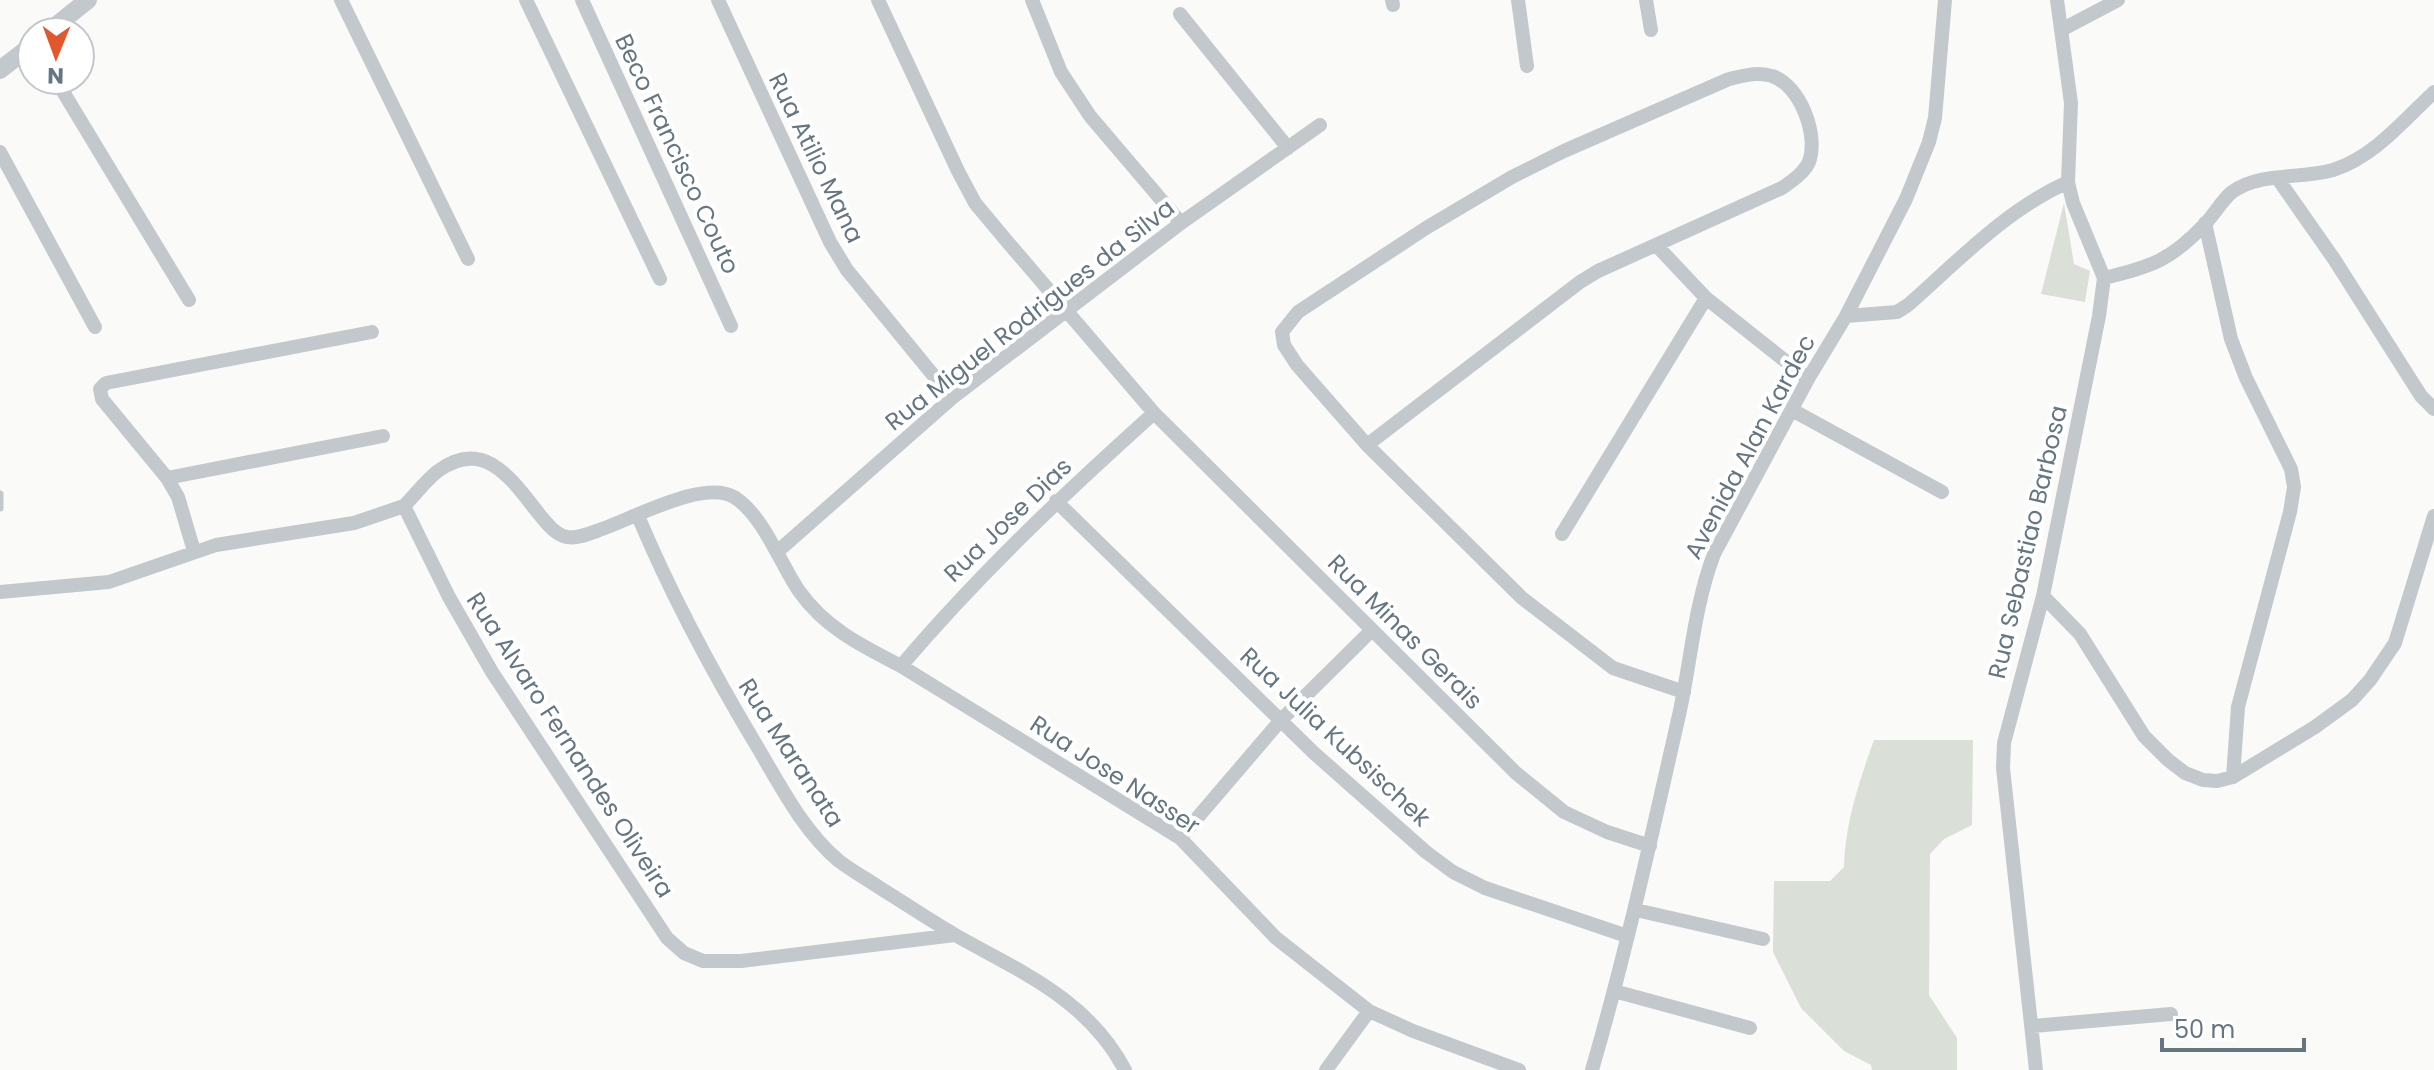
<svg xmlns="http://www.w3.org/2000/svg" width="2434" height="1070" font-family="Poppins,sans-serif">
  <rect width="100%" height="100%" fill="#fafaf8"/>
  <path fill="#dadfd7" d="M2064,203L2074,264L2090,271L2085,302L2041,294Z
    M1874,740H1973L1972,825L1944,839L1930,854L1929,995L1957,1038V1070H1872L1871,1065L1844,1051L1801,1008L1773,952L1774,881H1830L1844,867C1845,823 1859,782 1874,740Z"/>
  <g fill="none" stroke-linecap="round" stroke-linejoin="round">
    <path stroke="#c3c8cc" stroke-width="7" d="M0,494V508"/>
    <path stroke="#c3c8cc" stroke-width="14" d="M341,0L468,259
      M526,0L660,279
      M582,0L731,326
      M718,0L830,242L847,270L952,398
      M878,0L958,171L975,203L1005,239L1154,413L1516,773L1564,812L1607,832L1650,846
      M1032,0L1061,72L1090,116L1181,223
      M1392,0L1393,5
      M1518,0L1527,66
      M1646,0L1651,30
      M1180,14L1288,148
      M2061,30L2118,0
      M56,80L189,300
      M0,152L95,327
      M2278,179L2334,259L2421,396L2434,409
      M2205,223L2231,339L2246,378L2291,469L2294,487L2290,512L2238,707L2233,777
      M1657,246L1706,298L1808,379
      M2104,278C2151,267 2171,260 2204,225C2214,215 2222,200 2232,192C2259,172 2302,179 2333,170C2374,157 2404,120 2434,92
      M1846,316L1897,312L1908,305C1959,260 2006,210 2068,182
      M1792,410L1942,492
      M1367,445L1580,282L1598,271L1782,188C1792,181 1804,173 1809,162C1819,135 1800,85 1772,76C1758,71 1743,76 1729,79L1564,151L1512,177L1426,228L1298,312L1282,332L1284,345L1297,365L1367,445L1522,598L1613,668L1684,692
      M167,478L383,436
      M1056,501L1314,753L1426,852L1453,872L1485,888L1627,936
      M638,516C672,597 713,673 758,748C781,787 804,832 839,861C852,871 867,879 880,888C906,904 931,921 957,936C1023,973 1088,1000 1125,1070
      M1562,534L1706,298
      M194,551L178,497L167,478L102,399L100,389L106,383L372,332
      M777,552L952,398L1181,223L1320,125
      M0,592L109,582L216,545L354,523L404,506
      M2043,596L2080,634L2144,736L2168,760L2185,773L2203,780L2217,781L2233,777L2315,727L2352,700L2370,680L2395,643L2434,516
      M901,666C979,574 1065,493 1154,413
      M1180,838L1281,720L1371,631
      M1636,910L1763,939
      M955,935L741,961H703L684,953L667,938L492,672L449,597L404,506C415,495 426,480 438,471C485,437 512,480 539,514C546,522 555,535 567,537C578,539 591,533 602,529C634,518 704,479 734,497C763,515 780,563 799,591C825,628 862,646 901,666L1180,838L1276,938L1369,1011L1413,1031L1519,1070
      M1614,991L1750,1028
      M2033,1026L2171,1014
      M1326,1070L1369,1011
      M1592,1070C1626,953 1652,834 1679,715C1691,661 1694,607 1714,554L1808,379L1846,316L1906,199L1929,142L1935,118L1945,0
      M2036,1070L2003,768L2004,743L2043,596L2099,316L2104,278L2073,203L2068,182L2071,103L2057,0"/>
    <path stroke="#c3c8cc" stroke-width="18" d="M48,32L88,0
      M0,70L32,45"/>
  </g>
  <g text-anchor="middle" stroke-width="8" stroke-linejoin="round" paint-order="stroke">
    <g font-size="24" fill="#657683" stroke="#fff">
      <text transform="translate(677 154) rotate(65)" y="8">Beco Francisco Couto</text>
      <text transform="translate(816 158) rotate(64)" y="8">Rua Atilio Mana</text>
      <text transform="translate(1030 315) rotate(-38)" y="8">Rua Miguel Rodrigues da Silva</text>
      <text transform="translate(1750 447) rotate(-62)" y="8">Avenida Alan Kardec</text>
      <text transform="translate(1008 520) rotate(-44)" y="8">Rua Jose Dias</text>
      <text transform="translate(2028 542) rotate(-77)" y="8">Rua Sebastiao Barbosa</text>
      <text transform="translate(1405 632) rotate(45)" y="8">Rua Minas Gerais</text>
      <text transform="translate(1335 737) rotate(43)" y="8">Rua Julia Kubsischek</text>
      <text transform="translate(570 745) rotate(57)" y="8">Rua Alvaro Fernandes Oliveira</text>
      <text transform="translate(791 753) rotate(57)" y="8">Rua Maranata</text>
      <text transform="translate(1115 775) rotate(33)" y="8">Rua Jose Nasser</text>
    </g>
  </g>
  <g transform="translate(56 56) rotate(181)"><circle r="38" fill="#ffffff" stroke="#c1c8cd" stroke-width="2"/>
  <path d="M0-6L14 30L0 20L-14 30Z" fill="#e4572e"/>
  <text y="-12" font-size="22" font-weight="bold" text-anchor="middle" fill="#657683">N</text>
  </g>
  <path d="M2162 1038v12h142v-12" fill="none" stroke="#657683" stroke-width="4"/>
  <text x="2174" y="1038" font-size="24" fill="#657683" stroke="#ffffff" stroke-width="6" paint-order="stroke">50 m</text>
</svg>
